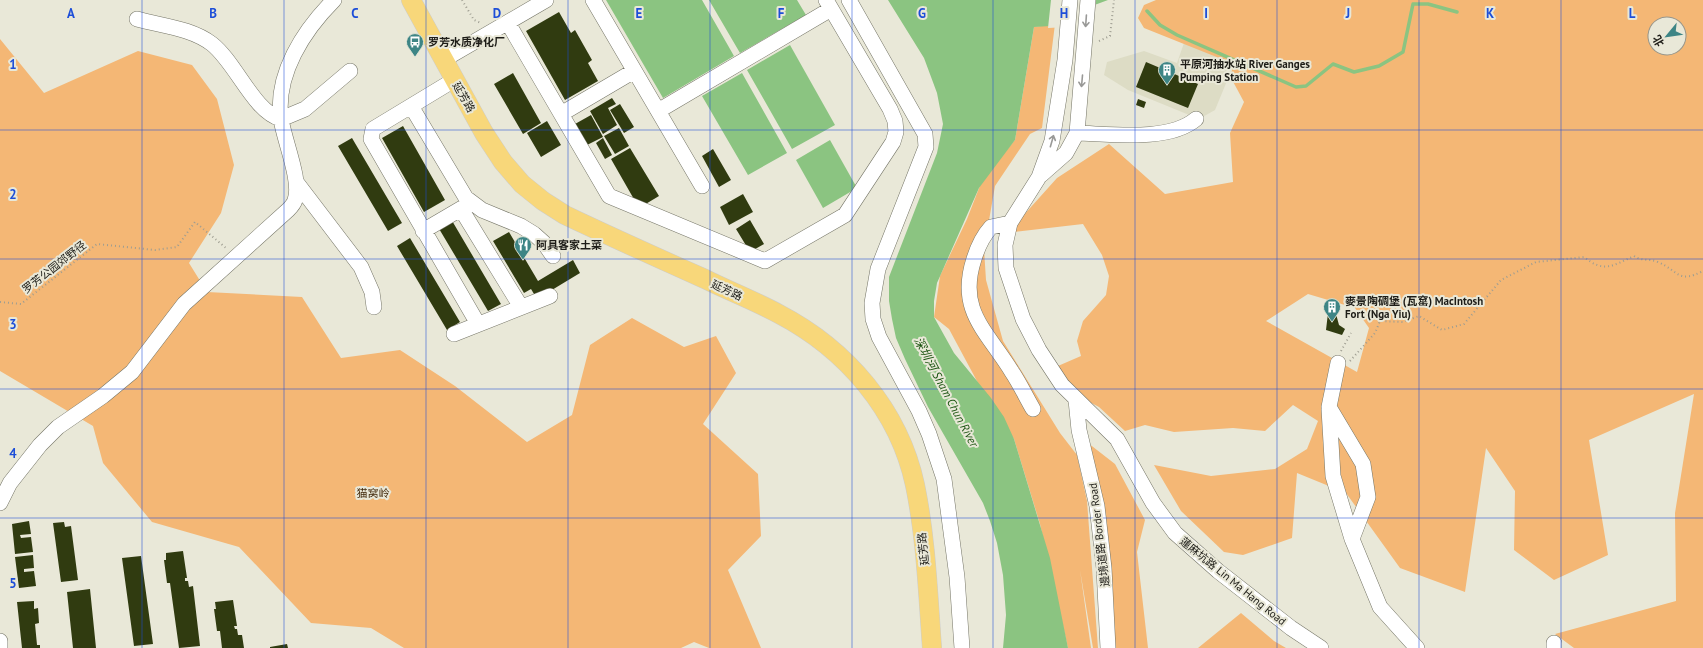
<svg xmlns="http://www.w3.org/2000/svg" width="1703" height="648" font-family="'PT Sans','Noto Sans SC',sans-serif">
  <rect width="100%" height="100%" fill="#e9e8d8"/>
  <path fill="#dddcc5" d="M1184,43L1234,64L1215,110L1199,119L1128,90L1104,75L1107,62L1144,51L1177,63Z"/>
  <path fill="#f4b775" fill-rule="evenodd" d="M1156,0H1703V648H1574L1555,634L1676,601L1675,513L1694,394L1589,440L1608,555L1554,580L1514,550L1515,491L1486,448L1465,592L1400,568L1346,493L1297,473L1292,538L1243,555L1224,552L1181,511L1154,465L1211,476L1275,469L1307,449L1318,421L1293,405L1265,431L1233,428L1174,432L1145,425L1125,431L1099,407L1082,398L1051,369L1081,356L1077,341L1083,321L1106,295L1109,276L1102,255L1083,224L1013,232L1022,217L1057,178L1109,144L1165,194L1233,182L1230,133L1244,102L1230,76L1234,64L1144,28L1138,18L1144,5ZM1655,24H1679V48H1655ZM1308,294L1355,308L1369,328L1357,372L1266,321Z
    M1055,24L1042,128L1030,134L995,186L984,249L986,280L1003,341L1060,433L1077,455L1087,501L1098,648H1093L1080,570L1091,648H1068L1040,524L1014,439L978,383L949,329L934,317L940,276L967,219L983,178L1015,140L1034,27Z
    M0,39L44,93L138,51L192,65L217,99L234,165L221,213L189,263L207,292L302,297L341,358L400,350L455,386L527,442L572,415L590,345L632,318L684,347L716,336L736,373L703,424L758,474L761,536L728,570L761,648H709L694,642L681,648H404L371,628L311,623L239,547L152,522L103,463L93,426L0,371Z
    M1088,443L1115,464L1145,520L1137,552L1148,648H1115Z
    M1241,613L1274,641L1286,648H1198Z"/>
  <path fill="#8bc481" d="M606,0H702L734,56L663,98Z
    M709,0H797L806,15L740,53Z
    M888,0H1108L1073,13L1067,25L1034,27L1015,140L979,188L937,283L934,301V317L954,353L991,398L1004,417L1014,439L1050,558L1068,648H1003L1006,615L1003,575L997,543L990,521L983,503L928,407L905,359L896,338L892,319L889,301V277L937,153L943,124L937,93L924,58Z
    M790,45L835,125L792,149L747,70Z
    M742,73L787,153L748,175L702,96Z
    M830,140L857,188L823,208L796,160Z"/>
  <path fill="#e9e8d8" d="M1051,0H1096V7L1074,15L1067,27L1048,28Z"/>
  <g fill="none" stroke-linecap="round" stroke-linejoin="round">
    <path stroke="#8bc481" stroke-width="3.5" d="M1147,11L1160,25L1177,35L1296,87L1306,86L1333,64L1354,72L1379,66L1403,52L1413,4H1428L1457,12"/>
  </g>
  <path fill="#303b10" d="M559,12L571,33L575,30L592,60L588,63L598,81L565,100L526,31Z
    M1146,62L1198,84L1188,108L1136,87Z
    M513,73L541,123L523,134L494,84Z
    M612,98L616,104L608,108L617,125L603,134L590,111Z
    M1138,99L1146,102L1144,108L1136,105Z
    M620,104L634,127L624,133L610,110Z
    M591,115L603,137L587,145L575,124Z
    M547,121L561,145L541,157L527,133Z
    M403,126L445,200L424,212L382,138Z
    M619,128L629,146L615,154L604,136Z
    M352,138L402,223L388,231L338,146Z
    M603,138L612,155L605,159L596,143Z
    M630,148L659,196L639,208L611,159Z
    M713,149L731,180L719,187L702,156Z
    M743,194L753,212L729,225L720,207Z
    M451,219L501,304L488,311L438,227Z
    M750,220L764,244L750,252L736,229Z
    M509,232L538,281L573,260L580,273L537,299L531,289L524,293L493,241Z
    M410,238L460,322L447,330L397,246Z
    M1328,313L1336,314L1339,325L1345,329L1342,335L1326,330Z
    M29,521L31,534L20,535L21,538L31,537L33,552L15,554L12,524Z
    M64,522L65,527L71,526L78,580L61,582L53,523Z
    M183,551L187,578H185V581H188L189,587L193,586L200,646L179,648L170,583H167L164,560H166V553Z
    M33,555L34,568L24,569V572L34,571L36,586L19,588L15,557Z
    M141,556L153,644L134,646L122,558Z
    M90,589L96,648H73L67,592Z
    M233,600L237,626H234L235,629H237L238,635H242L244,648H222L220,631H217L214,609H216L215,602Z
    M34,601V609L38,608L39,623L35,624L37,645H40V648H22L17,602Z
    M287,644L288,648H270V647Z"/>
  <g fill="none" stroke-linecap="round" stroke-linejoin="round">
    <g stroke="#757567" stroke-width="16">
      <path id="minor" d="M593,0L702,186
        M849,0L925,134L926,147L878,269L872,303L873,319L879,337L919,411L929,434L944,479L957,577L962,648
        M1070,0L1065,60L1052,141L1039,177L1010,223L1005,245L1006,268L1023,319L1039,350L1062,385L1117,439L1153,503L1175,533L1218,571L1291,628L1321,648
        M137,19C162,26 191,28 212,44C236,63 254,112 281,119L305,109L350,71
        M508,23L609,196L765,261L845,215L893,142L896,132L895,121L890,109L826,0
        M443,60L546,0
        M454,80L373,129L371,139L478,324
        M411,106L466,198L482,210L521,226L534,234L544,243L553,256
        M658,111L831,9
        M561,114L634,71
        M1077,133C1111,134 1169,142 1196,119
        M1041,175L1066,153L1077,133L1088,0
        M297,183L361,267L372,292L374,307
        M461,209L521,307
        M1010,223L991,227C982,237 978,246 974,259C957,311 987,331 1012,372C1020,384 1026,397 1033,409
        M423,231L469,204
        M454,334L550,296
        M1338,363L1329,407L1363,464L1368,497L1352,539L1380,607L1417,648
        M1076,400L1079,430L1097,506L1104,568L1108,648
        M1329,409L1333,476L1352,539
        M0,503L10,483L40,445L58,427L103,396L132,372L184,304L288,210C291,207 294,204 295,200C302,182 284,140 281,119C275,74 304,30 334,0
        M0,641V648
        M1554,643V648"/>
    </g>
    <g stroke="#cdcdcc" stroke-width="20">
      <path id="major" d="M411,0L484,133L503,162L522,184L543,201L565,215C611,237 658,258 705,279C729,291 755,301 779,314C846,349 899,410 915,485C926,538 928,594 932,648"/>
    </g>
    <path stroke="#9e9d91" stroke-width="2" stroke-dasharray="1 3" stroke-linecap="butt" d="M462,0L474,20L481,23
      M1099,41L1110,36L1114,0
      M0,302L21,304L97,244L155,250L177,247L195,222L226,248
      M1341,351L1351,333
      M1350,361L1375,333L1380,321L1403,322L1419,316L1442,330L1464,324L1501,280L1536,262L1584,257C1604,273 1612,266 1634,256C1643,262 1649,258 1658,262C1679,271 1678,284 1703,271"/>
    <use href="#minor" stroke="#fff" stroke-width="15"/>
    <use href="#major" stroke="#f8d77a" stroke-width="19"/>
  </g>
  <defs><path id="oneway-shaft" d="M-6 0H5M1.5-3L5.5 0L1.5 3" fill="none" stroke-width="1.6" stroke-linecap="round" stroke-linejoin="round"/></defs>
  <g stroke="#999997">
    <use href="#oneway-shaft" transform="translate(1086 21) rotate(94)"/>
    <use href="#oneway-shaft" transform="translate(1082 81) rotate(95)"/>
    <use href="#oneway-shaft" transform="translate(1052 141) rotate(-74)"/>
  </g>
  <path fill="none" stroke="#1d4ed8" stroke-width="1" stroke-opacity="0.55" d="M142,0V648M284,0V648M426,0V648M568,0V648M710,0V648M852,0V648M993,0V648M1135,0V648M1277,0V648M1419,0V648M1561,0V648M0,130H1703M0,259H1703M0,389H1703M0,518H1703"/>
  <defs>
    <g id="bus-pin" transform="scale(0.9)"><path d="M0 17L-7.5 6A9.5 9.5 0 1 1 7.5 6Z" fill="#3d8585" stroke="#e9e8d8"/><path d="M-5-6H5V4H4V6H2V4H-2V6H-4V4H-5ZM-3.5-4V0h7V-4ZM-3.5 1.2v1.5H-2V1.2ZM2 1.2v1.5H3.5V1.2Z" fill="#fff"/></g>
    <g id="building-pin" transform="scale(0.9)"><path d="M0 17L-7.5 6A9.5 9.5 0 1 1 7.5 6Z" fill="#3d8585" stroke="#e9e8d8"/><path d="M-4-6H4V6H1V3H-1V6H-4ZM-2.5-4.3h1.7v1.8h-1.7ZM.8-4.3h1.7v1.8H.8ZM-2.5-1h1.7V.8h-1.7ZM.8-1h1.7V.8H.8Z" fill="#fff"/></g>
    <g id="restaurant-pin" transform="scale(0.9)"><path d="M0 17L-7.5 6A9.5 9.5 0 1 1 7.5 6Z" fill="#3d8585" stroke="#e9e8d8"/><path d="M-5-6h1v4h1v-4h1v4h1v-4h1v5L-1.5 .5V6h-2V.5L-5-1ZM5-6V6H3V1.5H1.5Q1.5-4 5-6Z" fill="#fff"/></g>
  </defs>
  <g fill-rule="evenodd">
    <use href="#bus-pin" x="415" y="42"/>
    <use href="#building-pin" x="1167" y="70"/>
    <use href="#restaurant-pin" x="523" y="245"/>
    <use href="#building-pin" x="1332" y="307"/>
  </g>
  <g text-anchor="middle" stroke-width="4" stroke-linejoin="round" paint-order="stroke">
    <g font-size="11" font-weight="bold" fill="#1d1c17" stroke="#e9e8d8" text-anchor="start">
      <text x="428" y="46">罗芳水质净化厂</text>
      <text x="1180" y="68">平原河抽水站 River Ganges<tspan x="1180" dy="13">Pumping Station</tspan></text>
      <text x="536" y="249">阿具客家土菜</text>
      <text x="1345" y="305">麥景陶碉堡 (瓦窰) MacIntosh<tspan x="1345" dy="13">Fort (Nga Yiu)</tspan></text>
    </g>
    <g font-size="11" fill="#1d1c17" stroke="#e9e8d8">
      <text transform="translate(464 97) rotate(60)" y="4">延芳路</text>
      <text transform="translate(54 267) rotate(-38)" y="4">罗芳公园郊野径</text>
      <text transform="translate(727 290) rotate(25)" y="4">延芳路</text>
      <text transform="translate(1099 535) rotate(-97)" y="4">邊境道路 Border Road</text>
      <text transform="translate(923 549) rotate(-96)" y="4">延芳路</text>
      <text transform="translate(1233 581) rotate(39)" y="4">蓮麻坑路 Lin Ma Hang Road</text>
    </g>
    <g font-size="11" fill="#42290b" stroke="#e9e8d8">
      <text x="373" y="497">猫窝岭</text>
    </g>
    <g font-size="12" font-style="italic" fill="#1d5513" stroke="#e9e8d8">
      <text transform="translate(946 392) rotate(62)" y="4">深圳河 Sham Chun River</text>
    </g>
  </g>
  <g font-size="13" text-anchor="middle" font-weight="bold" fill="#1d4ed8" stroke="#e9e8d8" stroke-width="4" stroke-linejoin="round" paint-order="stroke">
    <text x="71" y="18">A</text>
    <text x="213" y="18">B</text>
    <text x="355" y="18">C</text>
    <text x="497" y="18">D</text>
    <text x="639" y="18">E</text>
    <text x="781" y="18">F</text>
    <text x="922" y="18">G</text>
    <text x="1064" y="18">H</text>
    <text x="1206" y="18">I</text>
    <text x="1348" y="18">J</text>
    <text x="1490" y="18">K</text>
    <text x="1632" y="18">L</text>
    <text x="13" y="69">1</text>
    <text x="13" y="199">2</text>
    <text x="13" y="329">3</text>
    <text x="13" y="458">4</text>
    <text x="13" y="588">5</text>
  </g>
  <g transform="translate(1667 36) rotate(241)"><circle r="19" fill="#e9e8d8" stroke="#97968b"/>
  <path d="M0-3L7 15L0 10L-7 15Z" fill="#3d8585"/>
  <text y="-6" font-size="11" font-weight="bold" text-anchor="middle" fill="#1d1c17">北</text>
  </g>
</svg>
